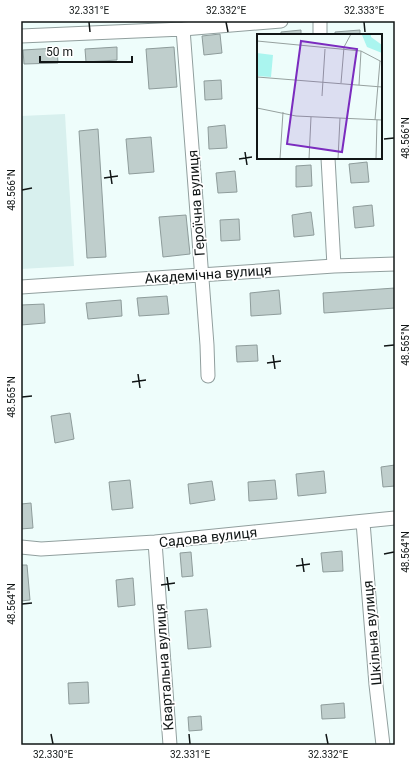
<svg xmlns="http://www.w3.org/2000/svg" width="416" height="766" font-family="Roboto,sans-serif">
  <rect width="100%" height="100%" fill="#eefdfb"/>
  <path fill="#d8f0ee" d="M65,114L74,266L21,269V116Z"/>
  <path fill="#bfcecc" stroke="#8e9c9b" d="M301,30V35H281V32Z
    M360,30V35H335V32Z
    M220,34L222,53L204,55L202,36Z
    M117,47V60L86,62L85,49Z
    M174,47L177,87L149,89L146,49Z
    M57,48L58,63L24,64L23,50Z
    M221,80L222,99L205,100L204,81Z
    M225,125L227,148L209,149L208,127Z
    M98,129L106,257L87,258L79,131Z
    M151,137L154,172L129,174L126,139Z
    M367,162L369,182L351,183L349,164Z
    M311,165L312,186L296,187V166Z
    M235,171L237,192L218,193L216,173Z
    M372,205L374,226L355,228L353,207Z
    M311,212L314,235L294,237L292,215Z
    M186,215L190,254L163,257L159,217Z
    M239,219L240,240L221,241L220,220Z
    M395,288V308L324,313L323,293Z
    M279,290L281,314L251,316L250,293Z
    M167,296L169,314L139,316L137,298Z
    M121,300L122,316L88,319L86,303Z
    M44,304L45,323L21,325V305Z
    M257,345L258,361L237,362L236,346Z
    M70,413L74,439L55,443L51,416Z
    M395,465V486L383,487L381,467Z
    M324,471L326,493L298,496L296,474Z
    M130,480L133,508L112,510L109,482Z
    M275,480L277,499L249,501L248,482Z
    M212,481L215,500L190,504L188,484Z
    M31,503L33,528L21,529V504Z
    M342,551L343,571L323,572L321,553Z
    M191,552L193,576L182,577L180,553Z
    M21,565H27L30,600L21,601Z
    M133,578L135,605L118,607L116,580Z
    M207,609L211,647L188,649L185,611Z
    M88,682L89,703L69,704L68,683Z
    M344,703L345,718L322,719L321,705Z
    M201,716L202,730L189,731L188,717Z"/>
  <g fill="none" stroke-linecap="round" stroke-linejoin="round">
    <g stroke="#919f9e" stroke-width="15">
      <path id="street" d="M320,21V35
        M183,29L207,345L208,376
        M21,36L183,29L281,21
        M328,158L334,266
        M21,287L334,266L395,264
        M363,522L376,685L383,745
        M155,542L170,745
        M21,547L41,549L155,542L395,518"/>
    </g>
    <use href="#street" stroke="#fff" stroke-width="13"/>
  </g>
  <path fill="none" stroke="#111616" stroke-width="1.5" d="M89,22L90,32M226,22L228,32M364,22L365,32M384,139L394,138M245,152L247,165M239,159L252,157M110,170L112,184M104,178L118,176M22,190L32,188M384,346L394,345M273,355L275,369M267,363L281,361M138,374L140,388M132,382L146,380M22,397L32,396M384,554L394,552M302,558L304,572M296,566L310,564M167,577L169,591M161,585L175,583M22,604L32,603M51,734L53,744M189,734L190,744M326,734L328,744"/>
  <g text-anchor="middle" stroke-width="3.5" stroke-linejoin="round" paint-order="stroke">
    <g font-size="14" fill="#111616" stroke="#fff">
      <text transform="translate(196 203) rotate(-94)" y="5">Героїчна вулиця</text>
      <text transform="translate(208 274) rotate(-4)" y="5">Академічна вулиця</text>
      <text transform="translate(208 537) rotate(-6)" y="5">Садова вулиця</text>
      <text transform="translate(372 633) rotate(-95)" y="5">Шкільна вулиця</text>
      <text transform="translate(164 667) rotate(-94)" y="5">Квартальна вулиця</text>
    </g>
  </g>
  <g transform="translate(257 34)">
    <rect width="125" height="125" fill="#eefdfb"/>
    <path d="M114,0V3L125,11V19L110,13L105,1ZM0,19L16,21L14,43L0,42Z" fill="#aaf5ef"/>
    <path fill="none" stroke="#96a19f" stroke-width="1" d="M0,7L104,17L125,28M0,43L125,53M84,49L87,13L94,0M102,51L104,17M65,62L68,15M0,74L39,82L125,86M118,86L123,27M23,125L26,78M52,125L54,83M81,125L83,84M119,125L120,86"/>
    <path fill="#7b2cbf" fill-opacity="0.15" stroke="#7b2cbf" stroke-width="2" d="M44,7L100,15L85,118L30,110Z"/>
    <rect width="125" height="125" fill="none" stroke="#111616" stroke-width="2"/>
  </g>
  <rect width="416" height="766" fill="none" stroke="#ffffff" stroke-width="44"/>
  <path d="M40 56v6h92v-6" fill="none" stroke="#111616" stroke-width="2"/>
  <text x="46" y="56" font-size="12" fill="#111616" stroke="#ffffff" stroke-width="3" paint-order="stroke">50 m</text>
  <rect x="22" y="22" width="372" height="722" fill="none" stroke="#111616" stroke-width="1.5"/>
  <g font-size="10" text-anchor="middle" fill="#111616">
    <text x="89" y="14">32.331°E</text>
    <text x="226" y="14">32.332°E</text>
    <text x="364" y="14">32.333°E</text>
    <text transform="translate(405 138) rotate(-90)" y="4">48.566°N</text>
    <text transform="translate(11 190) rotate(-90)" y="4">48.566°N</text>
    <text transform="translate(405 345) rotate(-90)" y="4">48.565°N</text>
    <text transform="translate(11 397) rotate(-90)" y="4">48.565°N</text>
    <text transform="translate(405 552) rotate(-90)" y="4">48.564°N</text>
    <text transform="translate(11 604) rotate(-90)" y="4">48.564°N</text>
    <text x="53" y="758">32.330°E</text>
    <text x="190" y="758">32.331°E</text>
    <text x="328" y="758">32.332°E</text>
  </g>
</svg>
